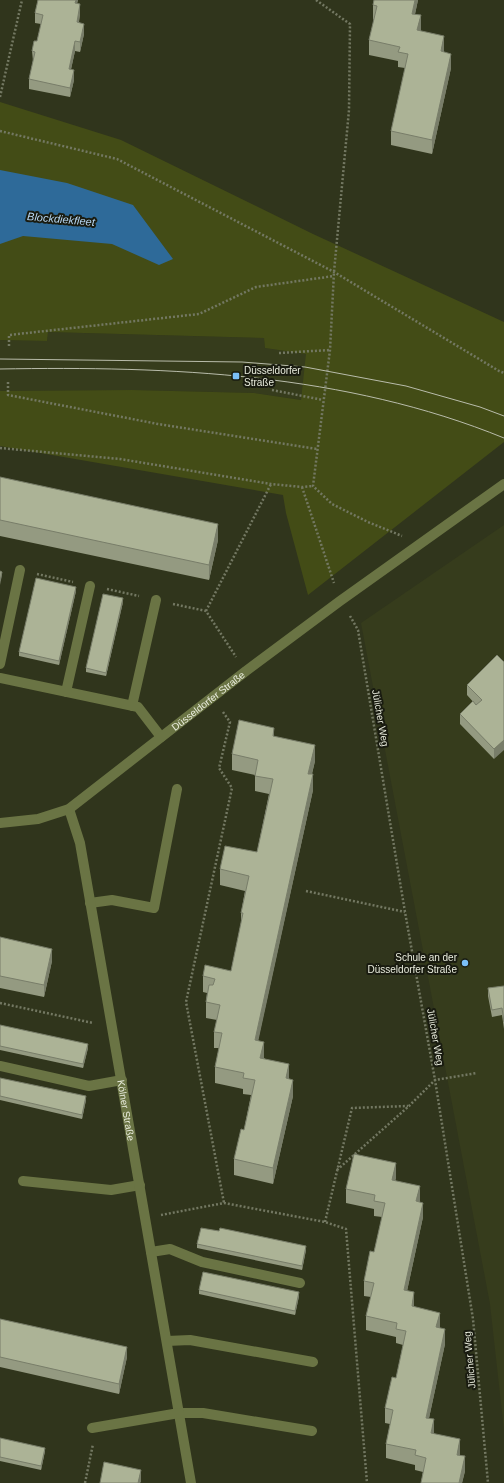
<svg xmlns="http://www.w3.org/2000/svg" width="504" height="1483" font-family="Arial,sans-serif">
  <rect width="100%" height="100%" fill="#30351c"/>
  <path fill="#363c1c" d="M48,332L264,338L265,348L307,354L301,400L254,393L132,390L0,391V340L47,341Z
    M504,525V1430L490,1304L361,623Z"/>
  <path fill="#434c16" d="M0,102L121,140L313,234L504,322V442L308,595L286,513L283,495L0,446V391L132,390L254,393L301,400L306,354L265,348L264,338L48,332L47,341L0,340Z"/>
  <path fill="#2e6a99" d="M0,170L67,183L133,205L173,259L159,265L112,244L23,236L0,244Z"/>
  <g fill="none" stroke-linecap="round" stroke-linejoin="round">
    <path stroke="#737862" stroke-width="2.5" stroke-dasharray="2 2" stroke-linecap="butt" d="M316,0L350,24L349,110L334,272L330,350L313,486L332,504L368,522L402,536
      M0,97L22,0
      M0,131L117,159L334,272L499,371L504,373
      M9,346V335L199,314L256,287L334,276
      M279,353L330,350
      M8,382V395L158,424L317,449
      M272,390L323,400
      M0,448L120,459L271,484L302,487L313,486
      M302,487L334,583
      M37,574L73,582
      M107,589L139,596
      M173,604L206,611L236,657
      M206,611L271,484
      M350,616L358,630L405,912L435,1080L473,1319L488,1483
      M223,712L230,722L219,768L232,788L186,1002L224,1203
      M306,891L405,912
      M0,1003L93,1023
      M337,1170L409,1106L435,1080L477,1073
      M161,1215L224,1203L325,1222L346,1229L367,1483
      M325,1222L352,1108L408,1106
      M85,1483L93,1444"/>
    <path stroke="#6a7444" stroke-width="10" d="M0,664L20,570
      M0,678L138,707L161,737
      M66,692L90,586
      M132,706L156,600
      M90,903L112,900L154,908L177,789
      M0,1066L89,1086L122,1080
      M23,1181L111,1190L140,1185
      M151,1252L170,1249L202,1262L300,1283
      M167,1341L190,1340L313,1362
      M179,1413H203L312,1431"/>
    <g stroke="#6a7444" stroke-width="10">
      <path id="s1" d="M69,809L80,843L191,1483"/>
      <path id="s2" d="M0,823L38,819L69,809L246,671L340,601L504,484"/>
      <path d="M92,1428L179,1413"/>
    </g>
    <path stroke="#b9bcab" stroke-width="1" d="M0,359L242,362L305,367L406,386L480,407L504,416
      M0,369C170,366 345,373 504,438"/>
  </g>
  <path fill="#949a81" d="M38,0H78L77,3L80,14L79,22L84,34L80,52L75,51L71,69L74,80L70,97L29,89V79L33,61L32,51L37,41L41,24L35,23V13Z
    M374,0H418L415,14L420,31L444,51V52L451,68L432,154L391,145V131L405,68L398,67V61L369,55V40L374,20L373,19V5Z
    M0,477L218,540L209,580L0,536Z
    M76,591L59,665L19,656V652Z
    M123,602L106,676L86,672V668Z
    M497,655L494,759L460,724V714L476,705L467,695V685Z
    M274,737L315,761L312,774L313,790L258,1040L264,1058L289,1079L293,1096L273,1184L234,1175V1159L244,1130L251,1095L243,1094V1089L215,1083V1067L219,1048H214V1032L217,1020L206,1018V1002L207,993L203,992V976L231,971L241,923V913L245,891L220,885V869L257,852L269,794L255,791V775L232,770V754Z
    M0,937L52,961L44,997L0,988Z
    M504,986V1029L502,1015L492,1017L488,996V988Z
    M0,1025L88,1048L83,1068L0,1050Z
    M0,1078L86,1100L82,1119L0,1100Z
    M396,1178L395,1180L420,1201L419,1202L423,1217L407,1291L414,1307L440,1328L445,1344L429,1418L434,1434L460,1454V1455L465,1471L462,1483H421L423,1472L415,1470V1465L386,1458V1444L390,1424L385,1423V1408L396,1378L403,1345L396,1343V1337L366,1330V1316L371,1297L364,1296V1281L374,1252L382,1217L374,1216V1209L346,1203V1189Z
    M197,1244L306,1250L302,1270L197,1248Z
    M199,1290L299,1296L295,1315L199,1294Z
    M0,1319L127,1357L119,1394L0,1367Z
    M0,1438L45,1451L41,1470L0,1461Z"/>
  <path fill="#787d69" d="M76,0H78L75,13V3Z
    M415,0H418L412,28V14Z
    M80,4V14L77,32V22Z
    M421,15V30L417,45V30Z
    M84,24V34L80,52V42Z
    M444,36V51L441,66V51Z
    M75,41V51L69,79V69Z
    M451,54V68L432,154V140Z
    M74,70V80L70,97V88Z
    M218,524V540L209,580V565Z
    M2,572V575L0,585V581Z
    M76,587V591L59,665V661Z
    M123,598V602L106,676V673Z
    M274,728V744L273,736Z
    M504,740V750L494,759V749Z
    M315,745V761L308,789V774Z
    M313,774V790L255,1056V1040Z
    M52,949V961L44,997V985Z
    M264,1042V1058L260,1074V1058Z
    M88,1044V1048L83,1068V1064Z
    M289,1064V1080L286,1078Z
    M293,1080V1096L273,1184V1168Z
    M86,1096V1100L82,1119V1115Z
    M396,1163V1178L392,1194V1180Z
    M420,1186V1201L416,1216V1201Z
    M423,1203V1217L404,1305V1290Z
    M306,1246V1250L302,1270V1266Z
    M299,1292V1296L295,1315V1311Z
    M414,1292V1307L412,1306Z
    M440,1313V1327L436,1342V1327Z
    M445,1329V1344L426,1432V1418Z
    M127,1347V1357L119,1394V1384Z
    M434,1419V1434L431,1433Z
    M460,1439V1454L457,1469V1455Z
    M45,1448V1451L41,1470V1466Z
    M465,1456V1471L462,1483H459Z
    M141,1470V1482L140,1483H138Z"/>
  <path fill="#acb396" stroke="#787d69" d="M38,0H76L75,3L80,4L77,22L84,24L80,42L75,41L69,69L74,70L70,88L29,79L35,52L32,51L34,41H37L43,15L35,13Z
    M374,0H415L412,14L421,15L417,30L444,36L441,51L451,54L432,140L391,131L408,54L398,52L400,47L369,40L377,6L373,5Z
    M0,477L218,524L209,565L0,520Z
    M0,571L2,572L0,581Z
    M36,578L76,587L59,661L19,652Z
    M103,594L123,598L106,673L86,668Z
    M497,655L504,662V740L494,749L460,714L473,701L476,705L482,700L467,685Z
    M239,720L274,728L273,736L315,745L308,774H313L255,1040L264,1042L260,1058L289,1064L286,1078L293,1080L273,1168L234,1159L241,1129L244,1130L255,1080L243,1078L244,1073L215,1067L222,1033L214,1032L220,1005L206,1002L209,985H213L215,979L203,976L205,965L231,971L243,913H241L249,876L220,869L225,846L257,852L273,779L255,776L258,760L232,754Z
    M0,937L52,949L44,985L0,976Z
    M504,986V1022L502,1008L492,1010L488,988Z
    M0,1025L88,1044L83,1064L0,1046Z
    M0,1078L86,1096L82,1115L0,1096Z
    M354,1154L396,1163L392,1180L420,1186L416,1201L423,1203L404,1290L414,1292L412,1306L440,1313L436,1327L445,1329L426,1418L434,1419L431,1433L460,1439L457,1455L465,1456L459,1483H421L426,1458L415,1455L416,1450L386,1444L393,1410L385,1408L392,1377L396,1378L406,1331L396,1329L397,1323L366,1316L374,1283L364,1281L370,1251L374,1252L385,1203L374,1201L375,1195L346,1189Z
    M201,1228L219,1231L220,1228L306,1246L302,1266L197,1244Z
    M203,1272L299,1292L295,1311L199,1290Z
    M0,1319L127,1347L119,1384L0,1357Z
    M0,1438L45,1448L41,1466L0,1457Z
    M104,1462L141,1470L138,1483H100Z"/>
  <g fill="#7abff8" stroke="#191b10" stroke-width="1.5">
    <rect x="232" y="372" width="8" height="8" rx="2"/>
    <circle cx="465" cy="963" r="4"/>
  </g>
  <g text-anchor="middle" stroke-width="4" stroke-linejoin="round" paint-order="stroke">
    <g font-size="10" fill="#e9ecdd" stroke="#191b10" text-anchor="start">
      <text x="244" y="374">Düsseldorfer<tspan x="244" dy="12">Straße</tspan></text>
      <text x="457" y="961" text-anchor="end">Schule an der<tspan x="457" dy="12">Düsseldorfer Straße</tspan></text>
    </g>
    <g font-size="10" fill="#e9ecdd" stroke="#191b10">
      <text dy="4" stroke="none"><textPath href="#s2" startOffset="247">Düsseldorfer Straße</textPath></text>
      <text transform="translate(381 718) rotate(80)" y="4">Jülicher Weg</text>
      <text transform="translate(436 1037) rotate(80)" y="4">Jülicher Weg</text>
      <text dy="4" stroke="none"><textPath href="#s1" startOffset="307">Kölner Straße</textPath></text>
      <text transform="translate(469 1360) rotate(-95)" y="4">Jülicher Weg</text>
    </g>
    <g font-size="11" font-style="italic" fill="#b8d7f3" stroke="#191b10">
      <text transform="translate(61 219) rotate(5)" y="4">Blockdiekfleet</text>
    </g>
  </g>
</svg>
